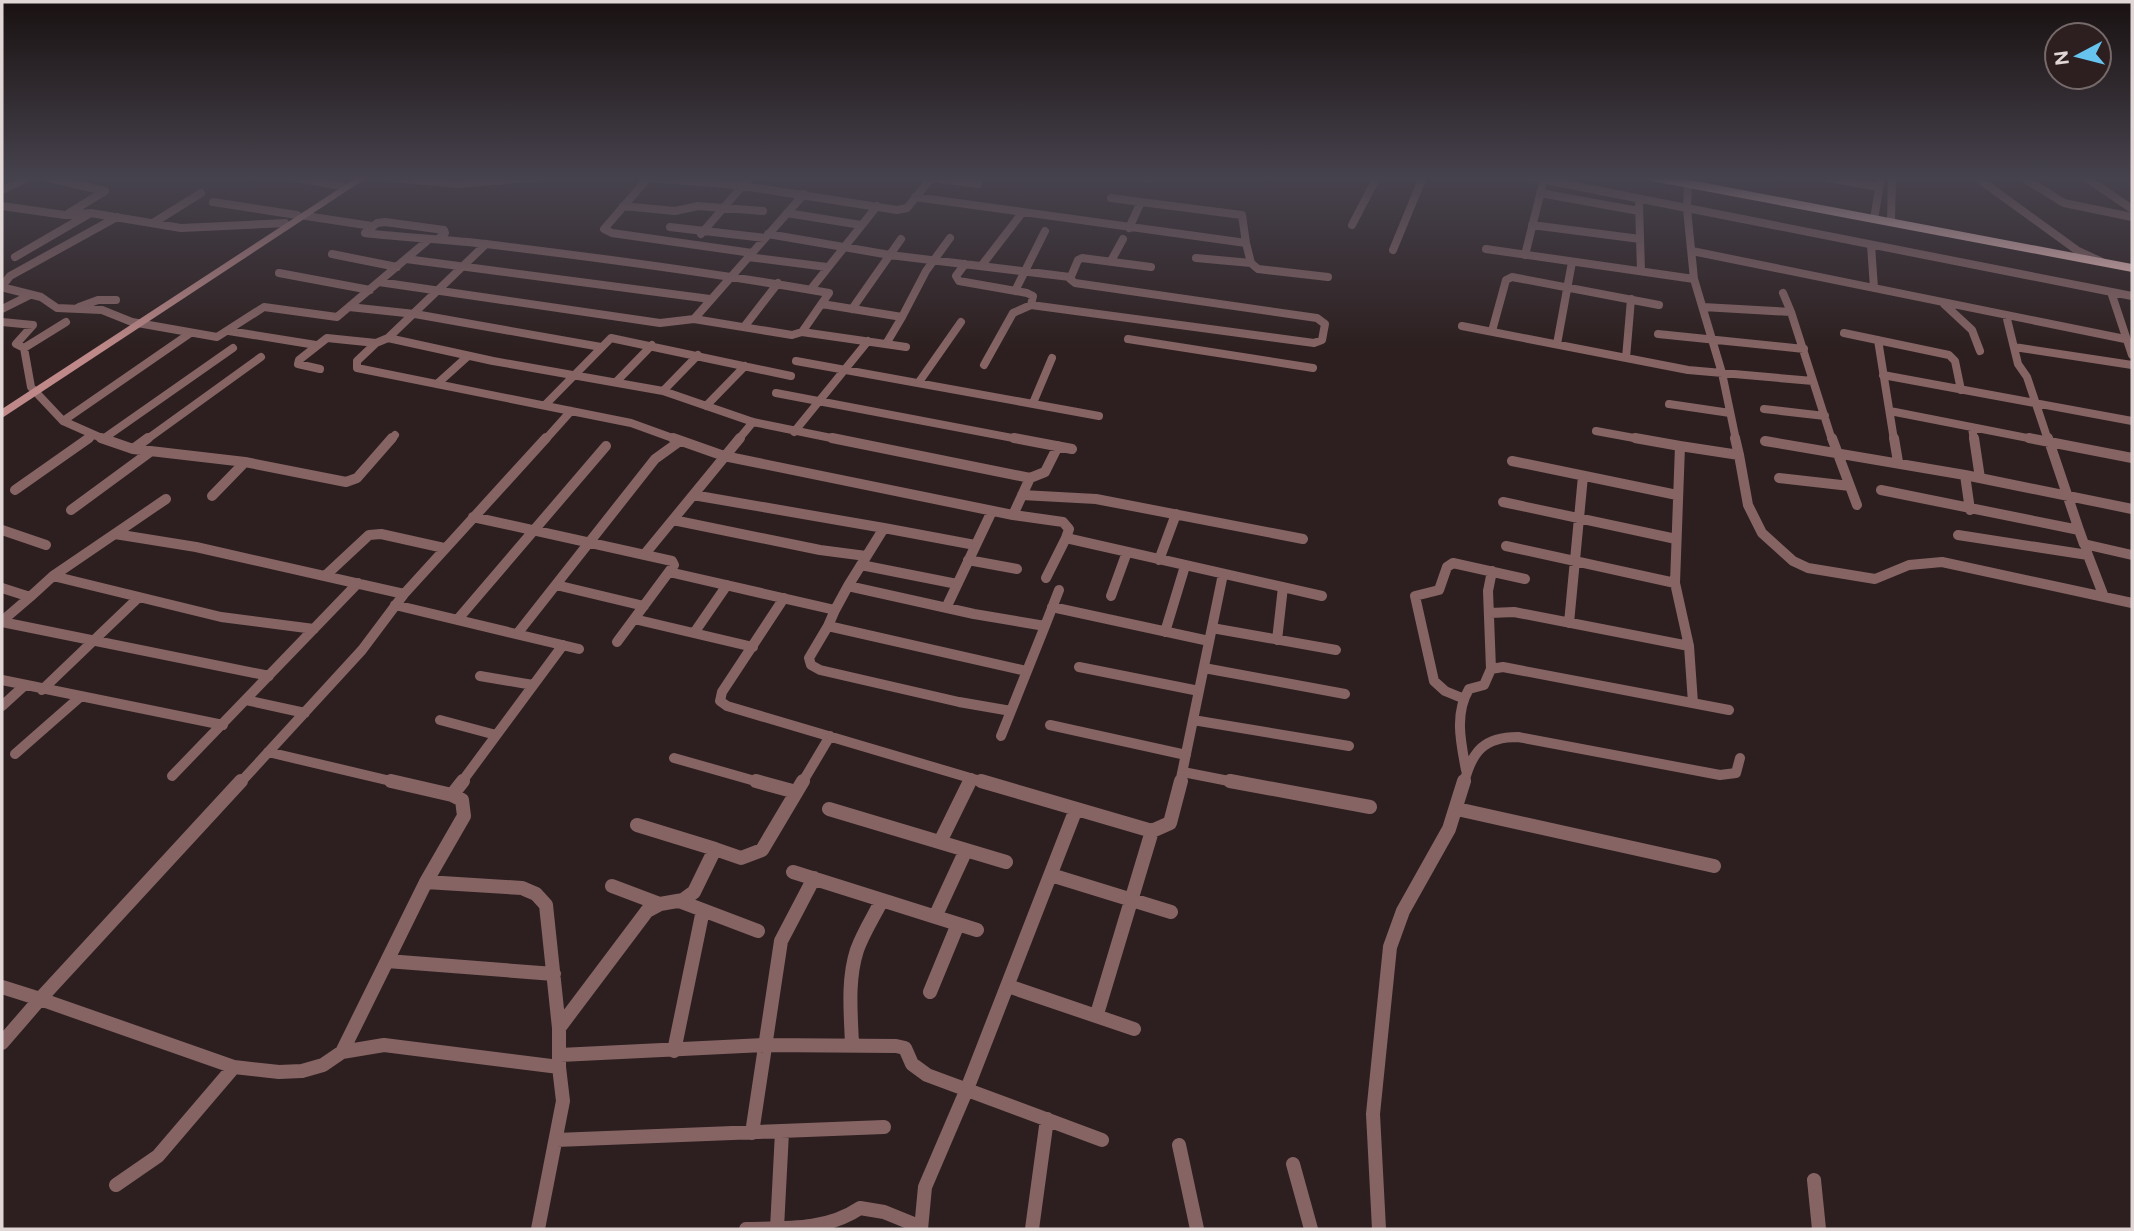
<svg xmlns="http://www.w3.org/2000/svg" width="2134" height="1231" font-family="Figtree,sans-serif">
  <rect width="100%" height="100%" fill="#2d1f1f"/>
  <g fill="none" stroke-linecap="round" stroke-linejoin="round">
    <path stroke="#866464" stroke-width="8" d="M44,177L105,191L69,213
      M291,177L342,186
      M384,177L458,184L542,177
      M640,177L737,185L897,210L907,208L932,177
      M1141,177L1150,178
      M1530,177L2132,296
      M1823,177L1879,187
      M1976,177L2078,251L2100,261
      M2022,177L2064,203L2132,217
      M2085,177L2132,209
      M648,178L604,229L612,233L752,253
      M932,178L978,184
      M1688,184L1687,209L1694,279L1722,373L1736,440
      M2,190L29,177
      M1540,193L1639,211
      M915,197L1246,243L1251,263L1258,269L1328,277
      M1111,198L1141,202
      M213,202L297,215
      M1639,204L1641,271
      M2,206L65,215L91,213L181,228L285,223
      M623,206L675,211L698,206L763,211
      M787,213L861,225
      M306,216L372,226
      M117,217L10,276L3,285L5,288L41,297L57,308L102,310L132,322L217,337L264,307L337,317L427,241
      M1874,219L1881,177
      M1891,222L1892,177
      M153,223L201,193
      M1352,225L1377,177
      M1532,225L1640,239
      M670,227L765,238
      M1129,228L1141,202L1242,215L1246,243
      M365,233C406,238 446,239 486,244C601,258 715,273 829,293L802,332L792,335L694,319L660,323L379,282
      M365,233L377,223L385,222L444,230L445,233L438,239
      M701,234L750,177
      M768,234L890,255L1070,277
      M1871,245L1874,288
      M1486,249L1694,279
      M1393,250L1423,177
      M1692,251L2125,339
      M332,254L397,267
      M1525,255L1542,187
      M15,257L89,214
      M748,257L827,267
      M1196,258L1251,263
      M406,259L710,299
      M1111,261L1123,239
      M965,264L956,276L959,281L1027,293L1033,296L1031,305L1314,343L1322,340L1325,324L1317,318L1075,283L1070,279L1078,260L1082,258L1151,267
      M982,265L1022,213
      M279,273L370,290
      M811,289L877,206
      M1015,291L1045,231
      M2111,292L2132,355
      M1783,293L1791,312
      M822,304L902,317L926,271L950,238
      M1944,304L1972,330L1980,351
      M79,307L98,300H116
      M349,307L415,314L601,347
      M1703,307L1791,312L1832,440
      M2,309L30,295
      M852,309L901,239
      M2006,315L2018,364L2027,377L2048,440
      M694,319L804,194
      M2,322L33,325L16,344L24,348L31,387L63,421L106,440
      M1462,326L1688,370L1813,381
      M744,327L778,283
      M229,331L316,345
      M1492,331L1506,280L1512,277L1659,305
      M802,332L906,347
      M1844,333L1949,355L1955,361L1961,390
      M1658,334L1804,349
      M388,338L493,361L663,391L753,422L841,440
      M1128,339L1313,368
      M1878,340L1894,440
      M376,343L357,361V368L631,423L678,440
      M886,344L902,317
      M1557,344L1572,262
      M2014,347L2132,365
      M24,348L66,322
      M1626,358L1631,299
      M796,361L1099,416
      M984,365L1013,313L1031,305
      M320,369L298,364L299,360L327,338L376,343L388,338L486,244
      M1883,375L2132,421
      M616,382L652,345
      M919,382L961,322
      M437,384L468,356
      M663,391L698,355
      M776,393L1023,440
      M1033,403L1052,358
      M1669,404L1730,413
      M545,405L611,338L791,376
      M706,406L745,366
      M1764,409L1825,416
      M1890,411L2038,440
      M63,421L189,334
      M1972,428L1974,440
      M1596,431L1645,440
      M794,432L868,341
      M103,439L233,348
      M86,440L93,435
      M146,440L261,357
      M391,440L395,435
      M545,440L571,411
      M738,440L753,422"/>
    <path stroke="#866464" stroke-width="10" d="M101,438L133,449L245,462L346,482L357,478L392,438
      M673,438L724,456L1013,515L1063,522L1069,529L1066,538L1322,596
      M832,438L1030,478L1045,472L1058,446
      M1014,438L1072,449
      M1635,438L1680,446
      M1832,438L1857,505
      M1894,438L1898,462
      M1974,438L1980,478
      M2029,438L2132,458
      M1765,441L1965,475L2132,509
      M133,449L148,438
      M1739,455L1748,505L1762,533L1793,561L1808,568L1875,579L1909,565L1942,562L2132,603
      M1512,461L1677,495
      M1965,475L1970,510
      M1779,478L1850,486
      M15,490L89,438
      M1881,490L2079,530L2048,438
      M693,495L884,528
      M1022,495L1096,499L1303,539
      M212,496L245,462
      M1503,502L1676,539
      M71,510L150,452
      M1013,515L1030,478
      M473,517L672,561L674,565L617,642
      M673,520L820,550L866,556
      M2,530L46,545
      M2079,530L2084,544L2132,555
      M115,534L196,547L404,594
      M1958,535L2088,555
      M1506,546L1675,583
      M2086,550L2104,597
      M644,555L740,438
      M968,560L1017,569
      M1159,560L1176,514
      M861,565L957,584
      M669,572L835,610L828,626L1026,671
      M53,576L221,617L314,629
      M325,576L369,535L381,534L444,548
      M1046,578L1066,538
      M556,585L644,606
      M848,586L884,528L975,545
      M2,588L30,597L53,576L166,499
      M1111,596L1127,552
      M784,598L722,692L720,701L727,706L987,783
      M395,605L579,649
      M1052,607L1209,641
      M946,608L992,511
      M835,610L848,586L974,614L1045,626L1001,736
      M1490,613L1514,612L1689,646
      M458,619L606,446
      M634,619L753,647
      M2,621L30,597
      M2,622L269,676
      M1569,623L1583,476
      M828,626L809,658L811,665L820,670L959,702L1011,711
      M1045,626L1059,590
      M1212,628L1336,650
      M1165,632L1185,566
      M694,633L727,585
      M517,634L655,459L680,441
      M1277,640L1283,587
      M1079,667L1199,691
      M1204,668L1345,694
      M1491,669L1488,591L1492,571
      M480,676L533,685
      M2,680L223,725
      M42,690L138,598
      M1462,698L1445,691L1434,681L1415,596L1439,590L1447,567L1453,563L1525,579
      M246,700L305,713
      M1693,703L1689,646L1675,583L1680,446L1739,455L1735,438
      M2,706L25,685
      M440,720L496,735
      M1193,720L1349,746
      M1050,725L1186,755
      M268,752L399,783
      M15,754L80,697
      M674,758L762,783
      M1466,770C1461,743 1454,714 1469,689L1484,685L1491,669L1503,667L1729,710
      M1183,772L1239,783
      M172,776L358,583
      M240,783L362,650L404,594L546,438
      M461,783L563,645
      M802,783L830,736
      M969,783L971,778
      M1180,783L1223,574
      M1464,783C1472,751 1484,737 1518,737L1720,775L1736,773L1740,758"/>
    <path stroke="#866464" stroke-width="14" d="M391,781L452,795
      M756,781L796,792
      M981,781L1152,831L1097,1014
      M1230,781L1370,807
      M829,809L1006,862
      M1457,809L1714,866
      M637,825L715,849
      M1152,831L1170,823L1181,781
      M940,842L970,781
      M793,872L977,930
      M1051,875L1171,912
      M426,882L522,888L536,894L546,905L559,1028V1067L563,1101L538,1229
      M612,886L657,903
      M679,901L758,931
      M935,917L966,850
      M387,961L554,974
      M1008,986L1134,1029
      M2,987L40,999L241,781
      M930,992L958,924
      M559,1028L647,911L660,904L683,900L694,892L715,849L741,858L762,850L803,781
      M2,1043L40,999L234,1067L279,1072L302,1071L323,1065L342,1052L384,1045L559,1067
      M852,1045C851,1014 847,981 857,950C863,933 874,916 882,900
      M674,1051L703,910
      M342,1052L426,882L464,816L462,800L452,795L463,781
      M560,1055L764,1045L896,1046L905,1048L912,1064L927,1075L1102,1140
      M752,1133L781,941L814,878
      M556,1140L884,1127
      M1179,1145L1197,1229
      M1293,1164L1311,1229
      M1814,1180L1819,1229
      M116,1185L158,1156L234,1067
      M777,1228L782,1132
      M746,1229C785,1228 826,1231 860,1208L884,1212L921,1227
      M921,1229L925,1187L967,1089L1076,809
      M1032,1229L1047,1119
      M1379,1229L1373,1114L1390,947L1403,911L1449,829L1464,781"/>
    <path fill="#be8988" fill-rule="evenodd" d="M357,177H368L2,418V409Z"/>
    <path fill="#fccac8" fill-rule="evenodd" d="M1646,177H1674L2132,264V272L1652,181Z"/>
  </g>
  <linearGradient id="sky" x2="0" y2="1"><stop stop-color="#191111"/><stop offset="0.51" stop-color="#46424d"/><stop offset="1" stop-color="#46424d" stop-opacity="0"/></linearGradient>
  <rect width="2134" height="350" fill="url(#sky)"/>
  <rect width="2134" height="1231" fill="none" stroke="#e1d7d7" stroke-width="7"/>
  <g transform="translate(2078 56) rotate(263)"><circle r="33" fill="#2d1f1f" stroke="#756969" stroke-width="2"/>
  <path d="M0-5L12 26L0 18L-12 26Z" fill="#66c4ef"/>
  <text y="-10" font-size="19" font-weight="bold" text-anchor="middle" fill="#e1d7d7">N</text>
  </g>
</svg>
